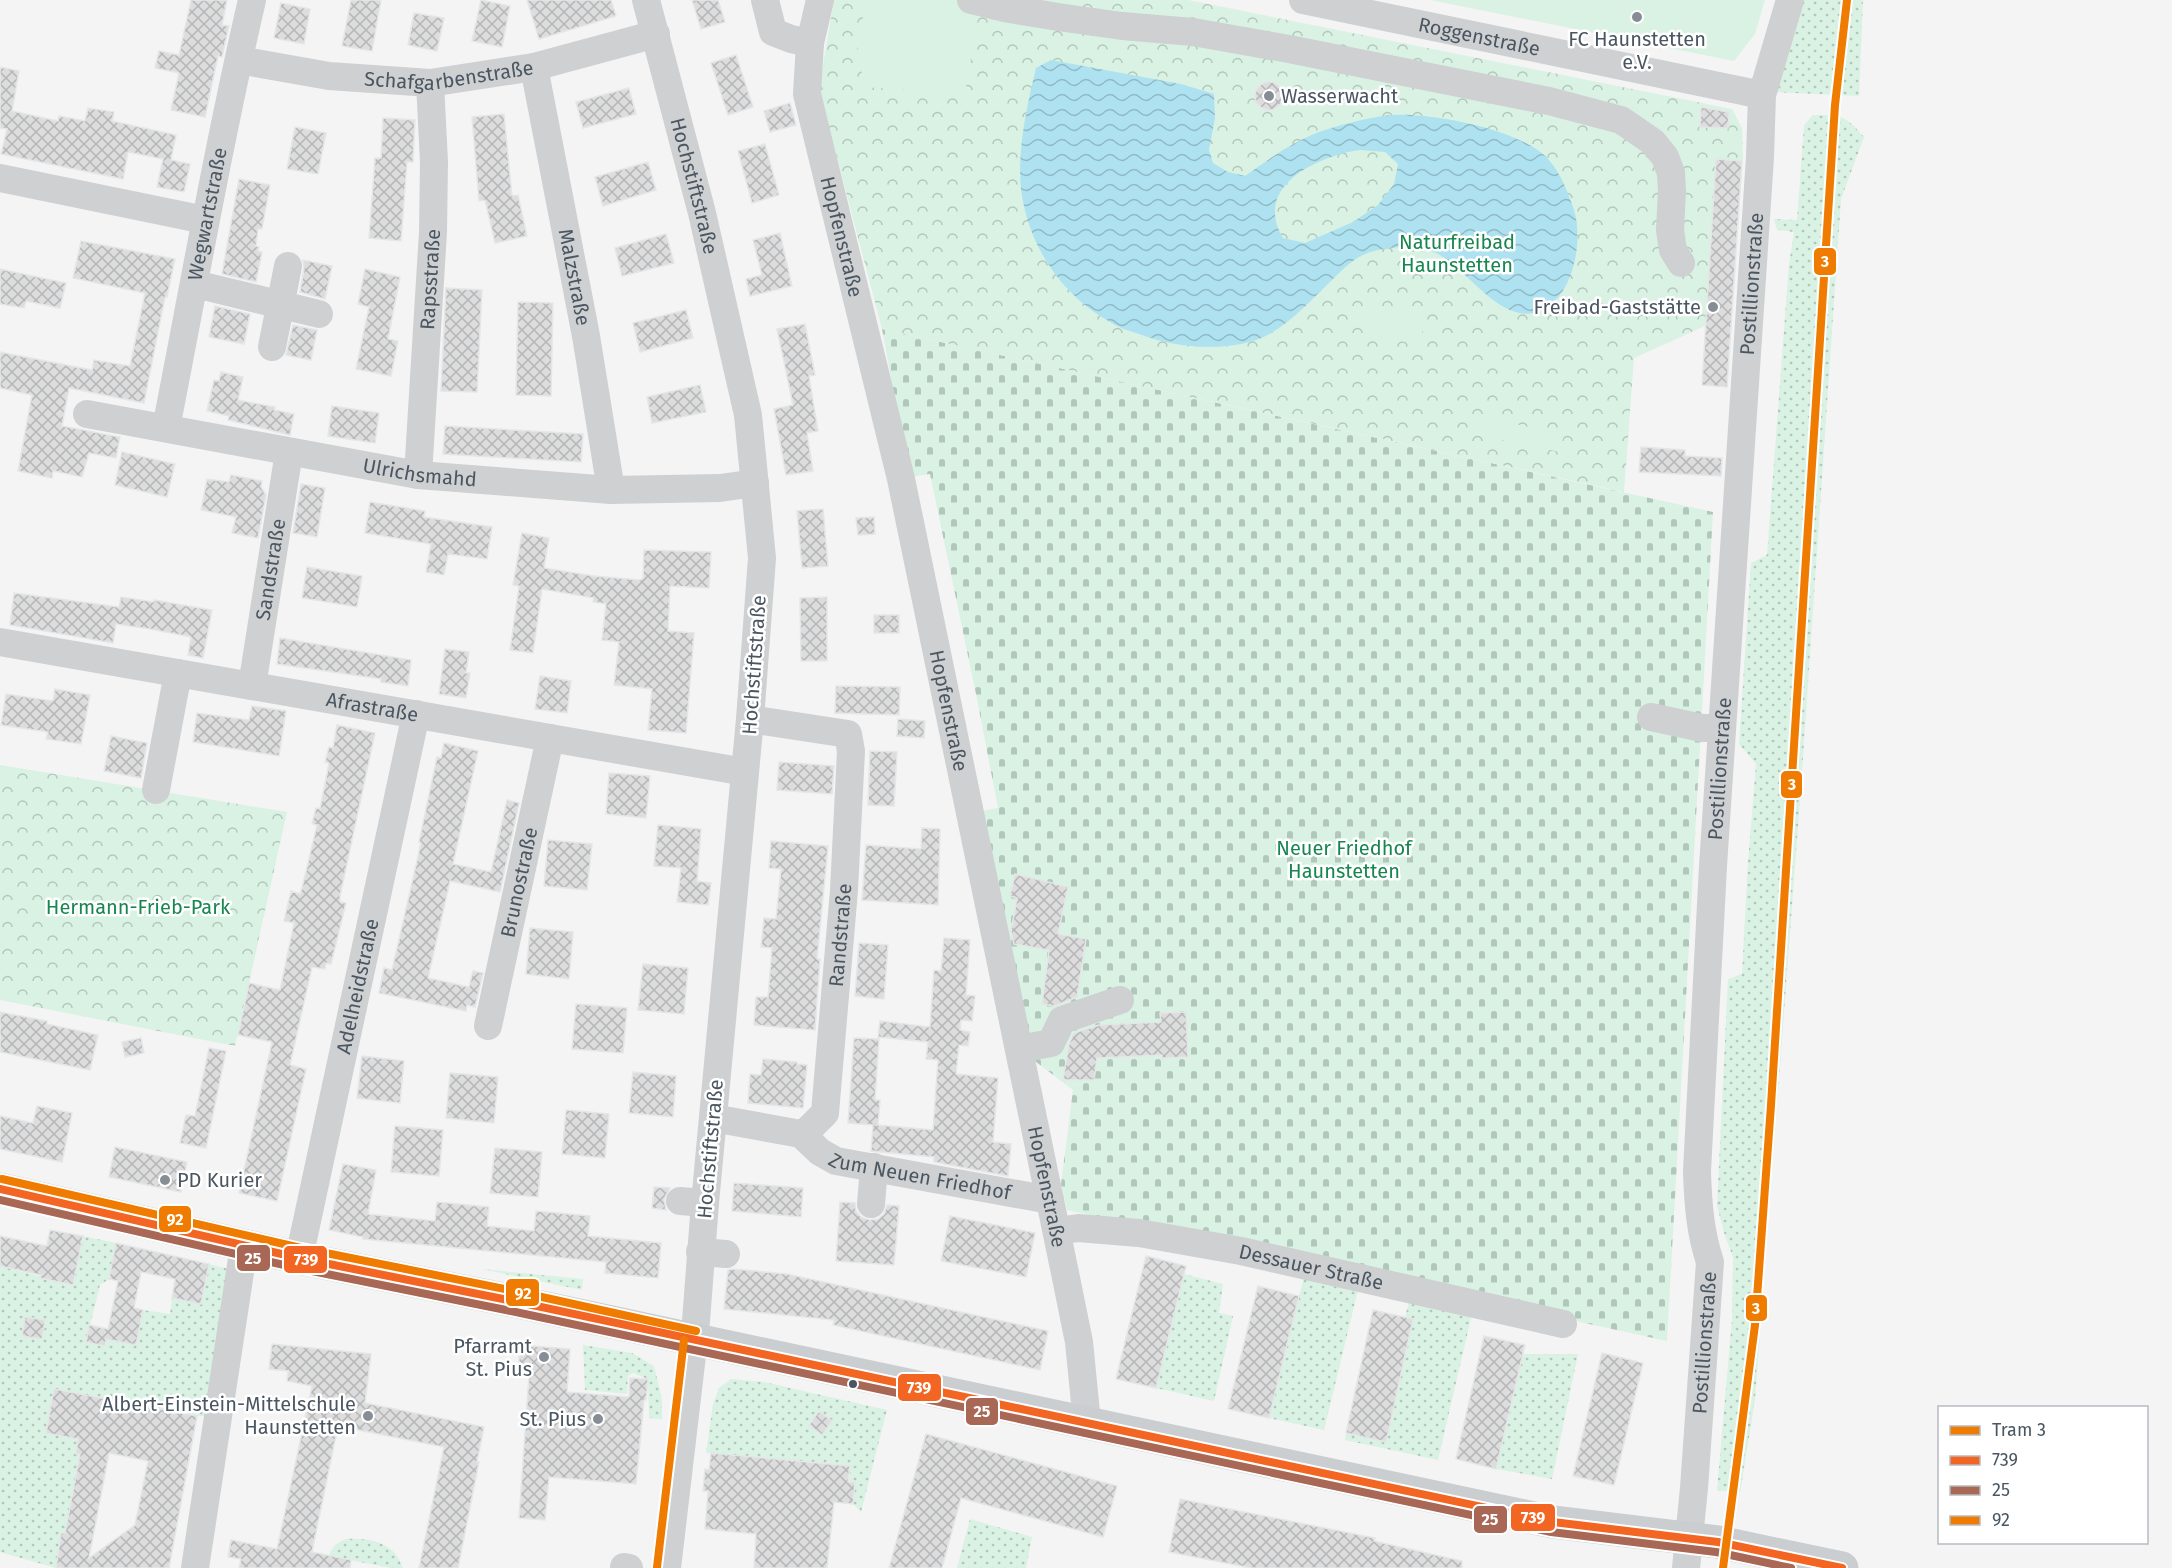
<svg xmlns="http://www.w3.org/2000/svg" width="2172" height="1568" font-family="'Fira Sans',sans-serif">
  <defs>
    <pattern id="grass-dots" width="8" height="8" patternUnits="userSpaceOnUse" patternTransform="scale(1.5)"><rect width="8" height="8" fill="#d9f2e3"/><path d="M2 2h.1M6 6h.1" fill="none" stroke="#b2c7bb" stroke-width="1.8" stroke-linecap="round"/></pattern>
    <pattern id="cemetery-stones" width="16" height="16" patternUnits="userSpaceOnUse" patternTransform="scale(1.5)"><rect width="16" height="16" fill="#d9f2e3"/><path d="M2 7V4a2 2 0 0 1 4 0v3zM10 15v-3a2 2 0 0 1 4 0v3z" fill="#b2c7bb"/></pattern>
    <pattern id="park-crowns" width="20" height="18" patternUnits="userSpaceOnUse" patternTransform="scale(1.5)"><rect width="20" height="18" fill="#d9f2e3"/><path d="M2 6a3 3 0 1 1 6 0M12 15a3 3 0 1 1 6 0" fill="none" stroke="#b2c7bb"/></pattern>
    <pattern id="water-waves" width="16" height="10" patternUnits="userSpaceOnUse" patternTransform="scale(1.5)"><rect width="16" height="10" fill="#aee2f0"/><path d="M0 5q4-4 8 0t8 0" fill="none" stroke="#90bac6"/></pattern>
    <pattern id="building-cross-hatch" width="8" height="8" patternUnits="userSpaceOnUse" patternTransform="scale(1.5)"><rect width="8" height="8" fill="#ddddde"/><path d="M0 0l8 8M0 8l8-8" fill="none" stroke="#b5b6b7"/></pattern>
  </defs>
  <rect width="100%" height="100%" fill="#f4f4f4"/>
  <path fill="url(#grass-dots)" d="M1804,0H1863L1859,96L1775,92Z
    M1813,115C1841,115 1845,115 1864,137L1841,199L1801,786L1755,1400L1740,1493L1717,1490L1732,1319L1733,1257L1725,1236L1717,1206L1728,979L1742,974L1748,862L1756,764L1739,744L1751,563L1767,555L1789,264L1794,232L1777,230L1774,219L1797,220L1804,125Z
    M83,1236L116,1243L109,1279L100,1285L86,1342L105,1345L106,1339L136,1345L143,1310L170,1314L172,1298L201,1303L209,1264L233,1270L208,1416H197L54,1389L46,1433L78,1439L76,1453L80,1454L65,1533H61L56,1568L0,1552V1266L73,1285Z
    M481,1269L583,1279L582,1290Z
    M1184,1274L1223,1284L1219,1313L1233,1316L1214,1401L1156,1388Z
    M1304,1277L1358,1290L1324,1430L1269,1418Z
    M1409,1302L1472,1314L1438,1460L1345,1440L1346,1433L1386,1442L1413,1319L1405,1317Z
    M583,1345L632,1353L654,1366L662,1399V1419L649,1418L648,1379L633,1373L628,1376L627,1394L585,1390Z
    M1523,1354H1578L1552,1479L1496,1469Z
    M731,1379L764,1382L887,1410L861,1512L853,1504L855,1483L848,1482L850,1466L706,1453L713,1404L719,1388Z
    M970,1519L1032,1537L1026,1568H957Z
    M346,1539C371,1538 394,1542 403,1568H391L329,1556C332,1546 337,1543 346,1539Z"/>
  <path fill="url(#cemetery-stones)" d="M882,329L1713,512L1667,1341L1067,1210L1061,1184L1073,1090L1019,1049L971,813L998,808L976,694L930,474L909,477Z"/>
  <path fill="url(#park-crowns)" d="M834,0H1188L1732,109L1742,128L1743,158L1730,328L1705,326L1634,358L1624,492L882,329L819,89Z
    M0,765L287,812L235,1046L0,1000Z"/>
  <path fill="#d9f2e3" d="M867,0H940L979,10L965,94L864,87L857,42Z
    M1430,0H1765L1755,34L1734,61Z
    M1367,309L1424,314L1421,343L1364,338Z
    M1470,415L1564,434L1560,452L1467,433Z"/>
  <path fill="url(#water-waves)" fill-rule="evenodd" d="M1051,60L1181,84L1214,94L1215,118L1209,150L1213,163L1228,172L1245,176C1270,158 1298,138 1328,129C1348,123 1371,117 1391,115C1430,112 1521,129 1548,159C1561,173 1568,193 1574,210C1582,235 1576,276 1559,296C1516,345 1477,279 1443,257C1431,249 1415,245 1400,247C1389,248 1373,250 1363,255C1352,260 1342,270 1333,279C1311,300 1288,327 1259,339C1222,352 1176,348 1139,334C1130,331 1119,328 1110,322C1060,294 1028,245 1021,189C1017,149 1027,106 1036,68ZM1360,150L1385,152L1398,164L1394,184L1378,205L1353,222L1305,243L1283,238C1252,186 1318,156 1360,150Z"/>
  <path fill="url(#building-cross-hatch)" stroke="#e5e6e7" stroke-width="1.5" fill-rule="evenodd" d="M191,0H227L222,25L229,26L222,57L218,56L205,117L171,110L179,73L155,68L159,51L179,55Z
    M351,0H381L372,51L342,46Z
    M481,0L510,6L502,47L472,41Z
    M527,0H611L616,16L539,39Z
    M692,0H718L725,22L701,29Z
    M281,3L310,9L304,44L274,38Z
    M414,13L444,18L437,51L408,45Z
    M736,55L753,107L728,115L711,63Z
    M0,67L19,71L12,111L58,121L59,116L85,121L88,108L114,112L112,121L176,135L171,160L190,164L184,192L157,187L163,159L128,152L123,179L1,154L7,129L0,128Z
    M1255 96a14 14 0 1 1 28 0a14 14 0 1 1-28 0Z
    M629,88L636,114L583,128L576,102Z
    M790,103L796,125L770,132L764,111Z
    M1701,107L1729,112L1728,128L1700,127Z
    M504,114L512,196L518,195L527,236L495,243L485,200L479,201L472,117Z
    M383,118L415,120L413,162H407L401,241L369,238L375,158H381Z
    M295,127L326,133L318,174L287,169Z
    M765,144L779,195L752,203L738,151Z
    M1716,159L1742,161L1727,387L1702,385Z
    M648,162L656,190L603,206L595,177Z
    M239,179L270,185L262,229H258L256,246L259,247L258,251L262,252L256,282L222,274Z
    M780,233L792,286L750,296L746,279L762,275L753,240Z
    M666,234L674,263L622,276L615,248Z
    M81,241L175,259L167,297H165L144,403L69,388L62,426L120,437L116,458L89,453L82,477L53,471L52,478L18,471L32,395L0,388V352L92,370L94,360L130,366L145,293L73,278Z
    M303,260L332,266L325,299L300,292L304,269Z
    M0,269L66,283L60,308L26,301L24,308L0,304Z
    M365,269L400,277L388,339L398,341L391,376L356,369L369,307L358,304Z
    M446,288L482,290L477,392L441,391Z
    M518,302L553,303L551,396L516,395Z
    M215,306L250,314L244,344L209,337Z
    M686,310L693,338L640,352L633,323Z
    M805,324L815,375L809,376L818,431L807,433L813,471L786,475L774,409L793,405L777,329Z
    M293,325L317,330L311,360L286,355Z
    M221,372L243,377L238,400L275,407L274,410L294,414L290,435L228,420L229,416L207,411L214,380L219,381Z
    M700,385L706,412L652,423L647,397Z
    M332,406L379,413L375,443L328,436Z
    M445,426L583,434L581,462L443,454Z
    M1641,447L1685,450V456L1722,458L1721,476L1639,472Z
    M122,452L175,464L167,497L115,485Z
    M231,475L262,481L261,487L266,495L258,538L232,533L236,517L201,510L207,479L229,482Z
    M301,484L325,488L317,537L293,533Z
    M370,502L425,511L424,517L492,527L487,559L448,554L444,575L426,572L431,544L365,533Z
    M823,509L828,566L802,568L797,511Z
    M874,517L875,534L858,535L856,518Z
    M522,533L549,538L544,568L594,576L640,580L643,578L644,550L711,552L709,588L670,586L668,631L694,633L686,733L648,730L652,689L614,685L619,642L602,640L606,604L593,602L594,598L542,589L533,653L510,650L519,586L513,585Z
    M307,567L362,576L357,607L302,598Z
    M14,593L119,607L121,597L154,602V600L212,610L203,658L188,655L191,637L150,629L116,624L113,643L10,625Z
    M827,597V661H801L800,598Z
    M874,615H899V633H874Z
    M280,638L411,660L408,686L381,682V679L277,664Z
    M445,649L469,652L466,673H470L466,698L439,694Z
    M540,676L571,681L567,713L535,709Z
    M836,686L900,687L899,715L835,713Z
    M55,689L90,695L81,744L46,739L48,732L1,725L6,694L53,701Z
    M252,706L286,711L279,756L193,742L197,713L249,720Z
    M898,719L925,721L924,738L897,736Z
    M337,725L375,733L340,896V902L346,903L331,964L326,963L325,969L312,967L290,1065L306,1069L277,1201L239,1193L272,1042L238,1035L249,983L280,990L294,923L284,921L291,891L300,894L302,888L317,825L312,824L316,808L320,809L329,763L325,762L329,747L333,748Z
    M111,736L147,743L141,778L104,771Z
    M444,743L478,751L453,864L491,872L507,800L519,803L500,892L450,881L428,978L469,987L473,971L483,973L475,1007L467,1005L466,1011L379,993L384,968L392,970L414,874L421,843L419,842L437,757L441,758Z
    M870,751L897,752L894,806L868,805Z
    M779,762L834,766L832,794L777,790Z
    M609,773L650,776L646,818L606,814Z
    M658,825L701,829L697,881L711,883L708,905L677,902L681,868L654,866Z
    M922,828L940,829L938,905L862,900L866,845L921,849Z
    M548,840L592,844L587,890L544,886Z
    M771,841L828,846L817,959H820L815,1030L754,1025L756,997H768L772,948L761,947L764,918L776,919L781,869L769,868Z
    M1015,874L1068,887L1058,934L1086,939L1077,997L1054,1006L1042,1004L1049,950L1014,944L1011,931L1017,898L1010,896Z
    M530,928L573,932L569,979L526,974Z
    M944,938L970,940L966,995L975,996L972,1021L961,1020L960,1030L970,1032L968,1046L959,1045L956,1074L998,1078L993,1142L1011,1144L1008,1176L934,1162V1157L871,1151L873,1125L848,1123L854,1038L879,1039L875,1100H880L878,1125L933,1130L938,1060L926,1059L928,1042L878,1037L880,1021L930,1027L934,970L941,971Z
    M859,943L888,945L884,999L855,996Z
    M643,964L688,968L684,1014L638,1010Z
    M576,1004L627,1008L623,1053L572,1049Z
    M0,1012L47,1021V1024L98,1035L90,1070L0,1052Z
    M1186,1012L1188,1057L1162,1058V1055L1097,1058L1094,1080H1063L1069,1044L1074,1033L1099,1025L1161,1022L1160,1013Z
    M141,1038L144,1053L125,1057L122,1042Z
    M209,1048L226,1051L206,1148L180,1143L186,1115L195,1116Z
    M362,1056L404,1061L400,1103L357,1098Z
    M763,1059L797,1062V1064L807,1065L803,1108L748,1103L750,1074L761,1075Z
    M633,1072L676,1076L673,1117L629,1113Z
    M450,1073L498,1077L494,1123L446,1118Z
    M37,1106L72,1113L62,1162L0,1149V1116L33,1123Z
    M566,1110L609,1114L605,1158L562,1154Z
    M395,1126L443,1130L439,1176L391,1172Z
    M115,1147L187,1162L181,1192L109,1177Z
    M495,1148L542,1152L538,1197L490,1193Z
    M343,1164L376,1170L368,1214L435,1221L437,1202L489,1207L487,1226L534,1231L536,1211L590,1216L588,1236L661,1243L658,1278L605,1273L606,1262L363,1239V1237L329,1230Z
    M734,1183L803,1188L801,1217L732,1211Z
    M654,1187L670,1188L664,1199L666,1210L652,1208Z
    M840,1202L855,1203L856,1211L861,1217L870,1220L878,1219L884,1214L887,1205L899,1206L894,1265L836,1261Z
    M950,1216L1035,1233L1026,1277L941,1261Z
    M50,1230L83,1236L73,1285L40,1278L41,1275L0,1266V1236L47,1246Z
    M116,1243L209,1264L201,1304L172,1298L175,1279L141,1272L134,1308L143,1310L136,1345L106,1339L105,1346L86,1342L89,1325L108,1329L118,1281L109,1279Z
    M1146,1256L1186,1266L1156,1388L1116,1379Z
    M733,1269L787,1274L1048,1331L1040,1370L833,1325L834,1320L724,1309L728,1270Z
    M1258,1286L1299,1296L1269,1418L1228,1409Z
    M1373,1310L1413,1319L1386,1442L1346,1433Z
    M25,1317L45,1320L42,1339L22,1336Z
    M1484,1336L1525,1345L1496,1469L1456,1459Z
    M272,1344L371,1354L365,1403L484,1427L477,1462H479L458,1568H419L444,1447L338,1426L312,1552L351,1560L350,1568H239L241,1559L228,1557L231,1540L277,1549L312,1386L287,1381L288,1371L269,1369Z
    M520,1345L570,1349L567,1392L629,1397L630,1378L648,1379L646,1400H644L636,1484L549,1477L545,1520L519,1518L529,1376L518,1374Z
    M1602,1353L1643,1363L1614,1485L1573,1476Z
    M54,1389L197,1416L169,1568H56L61,1533H65L80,1454H76L78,1439L46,1433ZM109,1453L148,1461L135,1525L89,1558Z
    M819,1411L832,1421L822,1435L809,1425Z
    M926,1434L1117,1486L1103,1537L961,1498L942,1568H889Z
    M711,1453L850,1466L848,1482H855L853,1504L834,1502L827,1568H754L756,1534L705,1529L708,1491H703L705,1469L709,1470Z
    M1180,1499L1375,1538L1374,1541L1462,1561V1568H1251L1169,1552Z"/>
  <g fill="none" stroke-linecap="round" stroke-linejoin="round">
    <g stroke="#ced0d2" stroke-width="28">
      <path id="s1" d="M646,0L702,213L748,415L762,558L750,719L705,1203L696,1321L667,1568"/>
      <path d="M765,0L773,32L791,39L810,43"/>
      <path id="s2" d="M820,0L810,43L807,94L901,479L1065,1273L1079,1342L1087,1423"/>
      <path d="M971,0L1004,8L1058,17L1122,26L1193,32L1289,49L1549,101L1621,120L1653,142L1665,157L1671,173L1672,191L1670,230L1673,250L1681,263"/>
      <path id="s3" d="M1303,0L1762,95"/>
      <path id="s4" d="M239,60L329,76L430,83L534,67L656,34"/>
      <path id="s5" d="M534,67L586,336L611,490"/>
      <path d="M0,178L205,220"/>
      <path d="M195,284L319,314"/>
      <path d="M272,347L288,266"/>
      <path id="s6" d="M87,414L418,475L611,490L720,488L755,483"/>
      <path id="s7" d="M166,428C194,285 219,142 252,0"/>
      <path id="s8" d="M418,475L433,232L434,162L430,83"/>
      <path id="s9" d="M0,642L745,772"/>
      <path id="s10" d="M252,686L289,452"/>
      <path d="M1651,717L1702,728H1722"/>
      <path d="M156,790L178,673"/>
      <path id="s11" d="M488,1026L550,738"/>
      <path d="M1019,1049L1051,1043L1062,1020L1120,1000"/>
      <path id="s12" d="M713,1118L801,1134L809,1129L825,1113L844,890L851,751L848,734L750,719"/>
      <path id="s13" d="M801,1134L820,1152L836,1161L1050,1200"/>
      <path d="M680,1201L705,1203"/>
      <path d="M871,1204L874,1167"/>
      <path id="s14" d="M1057,1231L1078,1228L1139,1233L1241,1251L1563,1324"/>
      <path d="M700,1252L726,1254"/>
      <path id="s15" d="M299,1258L416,714"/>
      <path d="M624,1567L629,1568"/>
      <path d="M195,1568L244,1246"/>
      <path id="s16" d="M1686,1568L1694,1488L1710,1262C1700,1232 1698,1203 1697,1171L1713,866L1760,157L1762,95L1790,0"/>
    </g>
    <path stroke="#caced1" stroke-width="33" d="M0,1189L299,1258L508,1300L1553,1522L1718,1542L1842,1568"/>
    <g stroke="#fff" stroke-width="12">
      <path id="bus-1" d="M0,1189L299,1258L508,1300L1553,1522L1718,1542L1842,1568"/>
    </g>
    <g stroke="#fff" stroke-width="12">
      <path id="bus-2" d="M0,1200L297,1268L506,1310L1551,1532L1716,1552L1791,1568"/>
    </g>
    <g stroke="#fff" stroke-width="12">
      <path id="bus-3" d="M2,1179L301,1248L510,1290L696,1331
        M657,1567L684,1340"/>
    </g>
    <use href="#bus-1" stroke="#f26522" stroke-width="8"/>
    <use href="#bus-2" stroke="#a96855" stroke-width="8"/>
    <use href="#bus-3" stroke="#ef7c00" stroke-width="8"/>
    <g stroke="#fff" stroke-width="12">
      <path id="tram-1" d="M1723,1568L1755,1325L1771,1105L1835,105L1847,0"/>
    </g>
    <use href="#tram-1" stroke="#ef7c00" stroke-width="8"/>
  </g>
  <g fill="#868d94" stroke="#fff" stroke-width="2">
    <circle cx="1637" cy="17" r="6"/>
    <circle cx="1269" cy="96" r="6"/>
    <circle cx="1713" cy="307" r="6"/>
    <circle cx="165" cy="1180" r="6"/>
    <circle cx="544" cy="1357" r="6"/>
    <circle cx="368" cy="1416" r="6"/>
    <circle cx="598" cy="1419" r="6"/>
  </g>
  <circle fill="#4a5661" stroke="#fff" stroke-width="2" cx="853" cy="1384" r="5"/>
  <g text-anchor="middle" stroke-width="5" stroke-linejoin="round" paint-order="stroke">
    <g font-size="20" fill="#4a5661" stroke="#fff">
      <text dy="7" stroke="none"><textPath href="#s3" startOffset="180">Roggenstraße</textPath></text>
      <text dy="7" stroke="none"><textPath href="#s4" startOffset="212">Schafgarbenstraße</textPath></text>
      <text dy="7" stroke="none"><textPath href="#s1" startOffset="192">Hochstiftstraße</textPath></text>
      <text dy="7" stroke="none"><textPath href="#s7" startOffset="218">Wegwartstraße</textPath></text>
      <text dy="7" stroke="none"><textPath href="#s2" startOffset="242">Hopfenstraße</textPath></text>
      <text dy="7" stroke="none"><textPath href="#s5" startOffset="214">Malzstraße</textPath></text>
      <text dy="7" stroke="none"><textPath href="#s8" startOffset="196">Rapsstraße</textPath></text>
      <text dy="7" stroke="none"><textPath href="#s16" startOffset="1288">Postillionstraße</textPath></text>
      <text dy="7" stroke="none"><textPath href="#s6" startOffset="338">Ulrichsmahd</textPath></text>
      <text dy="7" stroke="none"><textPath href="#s10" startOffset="118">Sandstraße</textPath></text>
      <text transform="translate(754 665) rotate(-86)" y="7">Hochstiftstraße</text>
      <text dy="7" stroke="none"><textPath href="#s9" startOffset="378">Afrastraße</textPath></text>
      <text dy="7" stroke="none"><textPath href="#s2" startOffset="728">Hopfenstraße</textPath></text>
      <text dy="7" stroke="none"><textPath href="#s16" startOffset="802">Postillionstraße</textPath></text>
      <text dy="7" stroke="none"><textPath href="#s11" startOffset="147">Brunostraße</textPath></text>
      <text dy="7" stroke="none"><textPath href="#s12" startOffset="300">Randstraße</textPath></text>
      <text dy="7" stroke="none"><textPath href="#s15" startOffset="278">Adelheidstraße</textPath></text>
      <text transform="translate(710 1149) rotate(-85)" y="7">Hochstiftstraße</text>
      <text dy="7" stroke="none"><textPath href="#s13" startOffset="130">Zum Neuen Friedhof</textPath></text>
      <text dy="7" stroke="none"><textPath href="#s2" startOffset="1214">Hopfenstraße</textPath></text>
      <text dy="7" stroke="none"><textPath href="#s14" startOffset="258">Dessauer Straße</textPath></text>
      <text dy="7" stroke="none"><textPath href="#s16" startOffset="226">Postillionstraße</textPath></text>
    </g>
    <g font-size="20" fill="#4a5661" stroke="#fff" text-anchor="end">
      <text x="1637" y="46" text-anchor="middle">FC Haunstetten<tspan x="1637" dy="23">e.V.</tspan></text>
      <text x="1281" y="103" text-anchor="start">Wasserwacht</text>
      <text x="1701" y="314">Freibad-Gaststätte</text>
      <text x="177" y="1187" text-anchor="start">PD Kurier</text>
      <text x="532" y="1353">Pfarramt<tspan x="532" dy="23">St. Pius</tspan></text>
      <text x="356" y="1411">Albert-Einstein-Mittelschule<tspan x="356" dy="23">Haunstetten</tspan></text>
      <text x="586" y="1426">St. Pius</text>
    </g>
    <g font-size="20" fill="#17864f" stroke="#fff">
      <text x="1457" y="249">Naturfreibad<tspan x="1457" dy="23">Haunstetten</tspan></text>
      <text x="1344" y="855">Neuer Friedhof<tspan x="1344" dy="23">Haunstetten</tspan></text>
      <text x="138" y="914">Hermann-Frieb-Park</text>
    </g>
  </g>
  <g stroke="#fff" stroke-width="2">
    <rect x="1813" y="247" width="24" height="29" rx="6" fill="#ef7c00"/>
    <rect x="1780" y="770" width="23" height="29" rx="6" fill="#ef7c00"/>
    <rect x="158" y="1205" width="34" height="28" rx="6" fill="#ef7c00"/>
    <rect x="236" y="1244" width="35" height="28" rx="6" fill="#a96855"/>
    <rect x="283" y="1245" width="45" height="29" rx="6" fill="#f26522"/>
    <rect x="505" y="1278" width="35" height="29" rx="6" fill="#ef7c00"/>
    <rect x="1745" y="1294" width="23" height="28" rx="6" fill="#ef7c00"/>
    <rect x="897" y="1373" width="45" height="29" rx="6" fill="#f26522"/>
    <rect x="965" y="1397" width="34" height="29" rx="6" fill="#a96855"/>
    <rect x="1510" y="1503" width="46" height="29" rx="6" fill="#f26522"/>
    <rect x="1473" y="1505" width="35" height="29" rx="6" fill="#a96855"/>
  </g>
  <g font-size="16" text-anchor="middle" font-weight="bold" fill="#fff">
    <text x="1825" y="267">3</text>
    <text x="1792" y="790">3</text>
    <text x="175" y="1225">92</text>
    <text x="253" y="1264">25</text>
    <text x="306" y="1265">739</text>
    <text x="523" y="1299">92</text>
    <text x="1756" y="1314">3</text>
    <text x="919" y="1393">739</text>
    <text x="982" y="1417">25</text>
    <text x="1533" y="1523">739</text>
    <text x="1490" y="1525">25</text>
  </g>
  <rect x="1938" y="1406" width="210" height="138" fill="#ffffff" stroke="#b7bbc0" stroke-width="1.5"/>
  <rect x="1950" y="1426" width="30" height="9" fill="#ef7c00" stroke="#b7bbc0" stroke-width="1.5"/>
  <text x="1992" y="1436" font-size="18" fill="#4a5661">Tram 3</text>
  <rect x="1950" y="1456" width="30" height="9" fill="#f26522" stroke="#b7bbc0" stroke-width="1.5"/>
  <text x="1992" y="1466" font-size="18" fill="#4a5661">739</text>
  <rect x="1950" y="1486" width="30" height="9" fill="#a96855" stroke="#b7bbc0" stroke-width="1.5"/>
  <text x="1992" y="1496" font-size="18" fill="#4a5661">25</text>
  <rect x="1950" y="1516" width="30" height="9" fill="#ef7c00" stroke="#b7bbc0" stroke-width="1.5"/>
  <text x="1992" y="1526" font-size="18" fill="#4a5661">92</text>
</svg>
